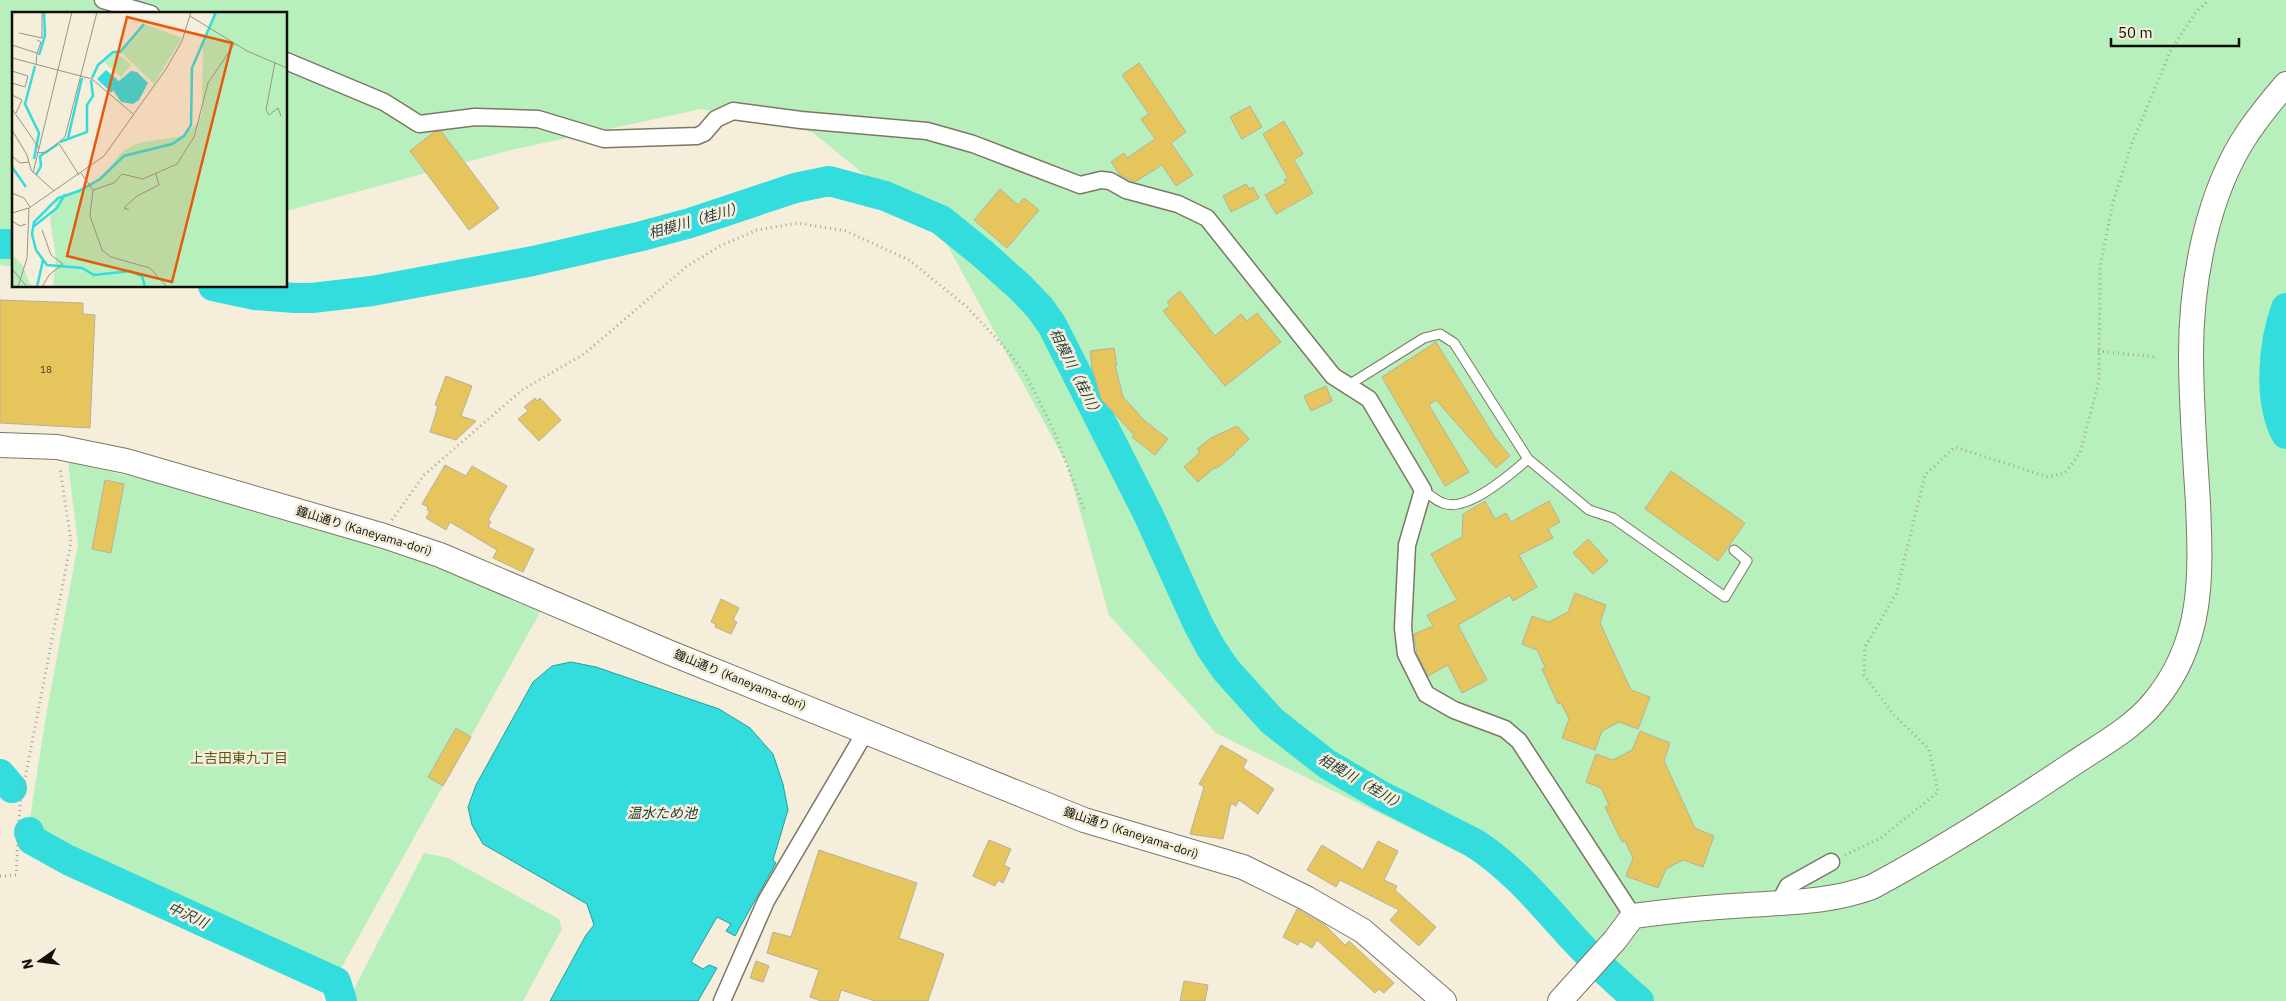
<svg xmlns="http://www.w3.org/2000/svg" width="2286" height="1001" font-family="'IBM Plex Sans','Noto Sans JP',sans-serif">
  <rect width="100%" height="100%" fill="#f4eeda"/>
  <path fill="#b7efbd" d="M0,0H2286V1001H1646L1533,889L1216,733L1109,615L1067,464L944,239L812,132L701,109L511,150L286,211V14H14V267L0,265Z
    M68,462L198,492L400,553L542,609L336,977L28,831L46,716L78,544Z
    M424,853L448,858L559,919L562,929L523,1001H345L344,996L353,991Z"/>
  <path fill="#33dcdd" stroke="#299e9d" d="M571,662L596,667L719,709L750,728L773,754L783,784L788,810L773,860L776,863L735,936L726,931L731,924L717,917L691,962L703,969L709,965L717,968L698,1001H550L586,935L594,925L587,904L483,844L472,825L468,807L476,785L533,682L552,666Z"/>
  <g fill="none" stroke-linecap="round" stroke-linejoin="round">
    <path stroke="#33dcdd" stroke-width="30" d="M0,244H14
      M213,286L255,295L295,298H312L372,291L533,261L642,236L690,223L795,188L829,181L885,196L941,220L983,254L1021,288L1040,308L1052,325L1148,514L1198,624L1211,648L1226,670L1272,721L1327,764L1380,795L1474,843C1513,868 1542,904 1573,938C1594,961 1616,981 1639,1001
      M2286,308C2273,344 2268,400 2286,434
      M0,774L12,788
      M29,832L32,840L68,860L336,982L342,1001"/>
  </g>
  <path fill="#e6c65c" stroke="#b6b09d" d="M1139,63L1186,132L1171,143L1193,175L1176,186L1162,165L1135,182L1120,175L1111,162L1124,153L1127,158L1155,139L1141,119L1149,114L1122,75Z
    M1250,106L1262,127L1242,139L1230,117Z
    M1284,121L1303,154L1294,160L1313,193L1276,214L1265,195L1286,183L1284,180L1288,178L1263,134Z
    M441,131L499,208L469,230L410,151L434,132Z
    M1246,184L1249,189L1253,187L1259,198L1231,212L1223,196Z
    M1000,189L1018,205L1024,198L1039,210L1007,248L974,220Z
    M1180,291L1215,336L1241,314L1247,321L1257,313L1281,342L1225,386L1163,311L1170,306L1167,302Z
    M0,300L83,303V314L95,315L90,428L0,423Z
    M1436,342L1496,439L1510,456L1496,468L1436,400L1429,405L1469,472L1445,486L1382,377Z
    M1114,348L1117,365H1115L1123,397L1145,421L1168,439L1155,455L1132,437L1134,435L1101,399L1092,368L1090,351Z
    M446,376L472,386L461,416L476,421L456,440L430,432L438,406L435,405Z
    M1326,386L1332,401L1311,411L1304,396Z
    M535,398L537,401L540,398L561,420L539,441L518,419L528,411L524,407Z
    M1237,426L1249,439L1234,453L1235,454L1217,468H1214L1198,482L1184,467L1200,452L1197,449L1211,438Z
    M445,465L466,476L472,466L507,486L488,520L491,522L488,527L534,549L523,572L493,558L497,550L450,522L446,530L426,518L430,511L427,510L428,507L422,504Z
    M1671,471L1745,523L1718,561L1645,509Z
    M105,480L124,484L111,553L92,549Z
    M1485,501L1495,519L1506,513L1511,522L1549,501L1560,522L1548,529L1553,538L1519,555L1537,587L1513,601L1510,595L1458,625L1487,680L1462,693L1448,665L1428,676L1417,654L1414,634L1433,626L1427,615L1457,600L1431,554L1462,537L1463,514Z
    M1588,539L1608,561L1593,574L1573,553Z
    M1575,593L1606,605L1600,623L1631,690L1650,697L1638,729L1619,722L1602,731L1595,750L1562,738L1569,719L1561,703L1558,704L1542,669L1545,667L1537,650L1522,644L1532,616L1549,622L1568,612Z
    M721,599L739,608L733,620L737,622L731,634L715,627L716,624L711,622Z
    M456,728L471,737L443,786L428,777Z
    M1640,731L1670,743L1664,761L1695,828L1714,836L1703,867L1683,860L1666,869L1658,888L1626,876L1633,858L1625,841L1622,842L1605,807L1609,805L1601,788L1586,782L1596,754L1613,760L1632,750Z
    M1221,745L1247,760L1243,768L1274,789L1258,814L1239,800L1236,806L1231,803L1223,839L1190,834L1204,787L1199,784Z
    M989,840L1011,849L1004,865L1010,868L1003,883L998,880L995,886L973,876Z
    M1378,841L1398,851L1384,880L1397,886L1395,890L1436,927L1419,946L1390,920L1399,910L1340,880L1336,887L1307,870L1322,845L1363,870Z
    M819,850L917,883L899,938L944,954L928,1001H875L841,990L838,1001H821L810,997L819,970L767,953L773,932L791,937Z
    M1297,909L1325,925L1345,945L1349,941L1394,983L1384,993L1379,989L1375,993L1317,940L1312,948L1300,941L1298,945L1283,937Z
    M756,961L769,966L763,982L750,978Z
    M1184,981L1208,985L1205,1001H1180Z"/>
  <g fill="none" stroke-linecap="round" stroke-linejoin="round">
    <g stroke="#7d7765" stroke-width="11">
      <path id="lane" d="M1347,386L1424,338L1440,334L1454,343L1528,459L1589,510L1613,518L1725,597L1747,561L1734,550
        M1423,490C1429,494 1436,501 1443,503C1466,513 1511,474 1528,459"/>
    </g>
    <g stroke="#7d7765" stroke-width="19">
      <path id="street" d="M103,0L151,14
        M286,61L384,102L419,124L475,117L538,119L604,139L697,136L704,133L716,119L733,111L801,120L927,131L973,144L1080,185L1101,180L1110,181L1126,190L1178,204L1207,218L1333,376L1369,399L1423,490L1407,545L1403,628L1406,654L1426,694L1454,710L1505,729L1519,741L1633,916
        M1779,903L1788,886L1831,862
        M722,1001L766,901L866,731"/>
    </g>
    <g stroke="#7d7765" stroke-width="26">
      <path id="secondary" d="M0,445L57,447L126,461L384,536L440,555L668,652L1084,820L1243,867L1306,898L1363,931L1444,1001
        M1560,1001L1615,940L1633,916C1671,911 1709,907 1748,905C1790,902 1832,902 1872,887C1941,850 2007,808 2071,765C2099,746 2133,728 2154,702C2204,642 2201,576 2198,503C2195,454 2191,404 2191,354C2191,281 2207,192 2249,131C2260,115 2273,99 2286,84"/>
    </g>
    <path stroke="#a9a495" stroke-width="3" stroke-dasharray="1 4" stroke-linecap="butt" d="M2098,351L2155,357
      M392,520L424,475L522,390L584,354L686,267L720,246L757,230L798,223L846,231L909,260L967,307L1008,351L1027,377L1053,429L1084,509
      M1845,855L1881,838L1938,792L1929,749L1894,715L1864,675L1865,647L1896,594L1925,475L1955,447L2048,477L2065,473L2080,453L2099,381L2100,267L2113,202L2132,143L2171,50L2196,12L2209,0
      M0,876L16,875L20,804L71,542L60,468"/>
    <use href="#lane" stroke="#fff" stroke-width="9"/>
    <use href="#street" stroke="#fff" stroke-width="16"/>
    <use href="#secondary" stroke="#fff" stroke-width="24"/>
  </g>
  <g text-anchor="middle" stroke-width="5" stroke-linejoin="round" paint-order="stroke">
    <g font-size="10" fill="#463d1e">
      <text x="46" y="373">18</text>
    </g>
    <g font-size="12" fill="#110f09" stroke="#f4eeda">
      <text transform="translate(364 531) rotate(17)" y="4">鐘山通り (Kaneyama-dori)</text>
      <text transform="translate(740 680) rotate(22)" y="4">鐘山通り (Kaneyama-dori)</text>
      <text transform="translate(1131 833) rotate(18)" y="4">鐘山通り (Kaneyama-dori)</text>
    </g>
    <g font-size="14" font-style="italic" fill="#243f3e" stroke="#f4eeda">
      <text transform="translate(696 220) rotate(-16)" y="5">相模川（桂川）</text>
      <text transform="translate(1076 373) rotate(63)" y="5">相模川（桂川）</text>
      <text transform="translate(1362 782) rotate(30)" y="5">相模川（桂川）</text>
      <text x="662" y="818">温水ため池</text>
      <text transform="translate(188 915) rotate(25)" y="5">中沢川</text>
    </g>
    <g font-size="14" fill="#5e571a" stroke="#f4eeda">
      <text x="239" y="763">上吉田東九丁目</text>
    </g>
  </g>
  <g transform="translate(12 12)">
    <rect width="275" height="275" fill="#f4eeda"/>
    <path d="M201,0H275V275H41L44,246L38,207L46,186L87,168L111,139L126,131L170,124L185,112L190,101L191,25L200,11ZM132,12L170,26L142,72L109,40ZM101,41H106L119,53L109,65L92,50ZM0,242L11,254L18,272L25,275H0Z" fill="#b7efbd"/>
    <path d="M94,58L107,69L119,59L125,60L136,71L127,88L121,92L109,90L101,78L100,81L85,67Z" fill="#33dcdd"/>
    <path fill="none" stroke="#33dcdd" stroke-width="2.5" d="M27,43L33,23L32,0M80,66L86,53L101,40H108L132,12M56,126L70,66M48,130L75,120V93L81,84L79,68M22,147L27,121L13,92L23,54M0,155L14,175M24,163L29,154L28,144L46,132M21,215L45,196L53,182M25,275L31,248M133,275L130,264L118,259L82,263L70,256L35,253L24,238L20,222L22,210L46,186L67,179L88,167L112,144L160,132L172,124L179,113L180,56L204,0"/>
    <path fill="none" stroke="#999586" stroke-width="1" d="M178,4L235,39L275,56M7,21L30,26V0M25,28L29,30L25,41M0,33L25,41L24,53M0,46L80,67L121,102M263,50L254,98L257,103L266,96L269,104M0,59L16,64L13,75L0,71M0,83L10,88L4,101M0,97L27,136M0,118L15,143L19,158L42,179M46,130L67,163M25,141L35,140L53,125L85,0M0,144L8,151L17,150M21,161L60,0M69,161L81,178L78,204L90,238L99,245L138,256L155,275M81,178L102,171L110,162L131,167L165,152L182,125L196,71L223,31M0,181L12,186L18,195M117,198L112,196L125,184L147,173L144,162M0,201L17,196L92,144L154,57L170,29L179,0M0,209L8,214L14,212M0,257L15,275M6,275L15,246L17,196M30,275L37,263L51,252L39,243L30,218"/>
    <path fill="#e8590c" fill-opacity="0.15" stroke="#e8590c" stroke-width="2.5" d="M115,5L220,31L160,270L55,244Z"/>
    <rect width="275" height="275" fill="none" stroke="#110f09" stroke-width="2.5"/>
  </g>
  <g transform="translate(40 961) rotate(256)" stroke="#f4eeda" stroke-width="4" paint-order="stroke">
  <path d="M0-4L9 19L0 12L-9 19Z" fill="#110f09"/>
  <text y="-8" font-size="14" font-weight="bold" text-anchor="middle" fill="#110f09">N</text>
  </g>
  <path d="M2111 38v8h128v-8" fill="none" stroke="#110f09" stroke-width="2.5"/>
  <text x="2118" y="38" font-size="15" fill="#110f09" stroke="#f4eeda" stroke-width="4" paint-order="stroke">50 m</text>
</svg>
